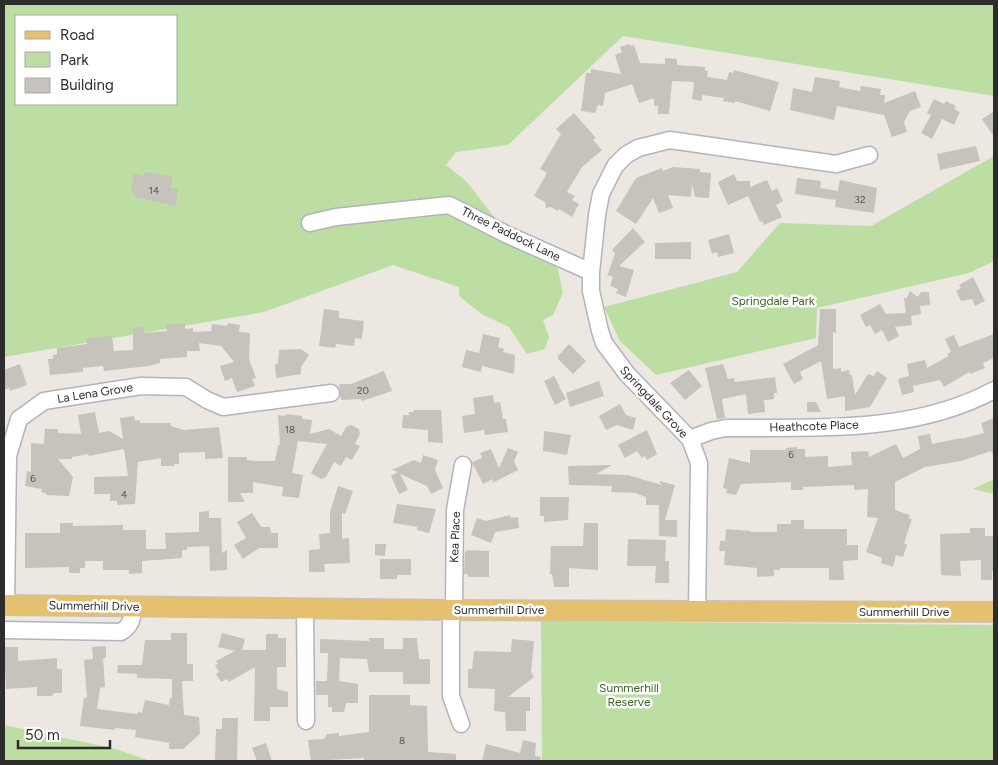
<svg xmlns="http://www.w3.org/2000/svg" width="998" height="765" font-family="Figtree,sans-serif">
  <rect width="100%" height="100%" fill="#ede7e1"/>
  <path fill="#bcdea3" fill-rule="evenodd" d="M4,4H994V96L623,36L508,145L456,152L446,165L467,182L519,249L557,266L563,293L553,315L543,320L549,337L545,349L527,354L509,327L483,315L459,296V287L393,265L264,312L4,357ZM16,16H176V104H16Z
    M994,156V261L969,273L817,308L816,338L656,375L620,341L604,307L737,272L780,223L871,226Z
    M994,479V494L973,489Z
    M541,621L994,625V761H542Z
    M4,725L116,749L150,761H4Z"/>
  <path fill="#c6c2bc" d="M629,44L630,46L634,45L640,63L665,64V58L677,59V65L705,67V71H708L707,77L727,80L729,72L733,73L734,70L779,82L770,111L735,101V103L723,101L724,98L702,95V101L692,99L694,82L672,81L669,114H658V106H654V98L639,103L632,84L605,93L603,106L598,105L595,113L581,111L586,73H591V69L621,74L615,55L622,52L620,47Z
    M815,77L840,81L839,87L860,91L861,86L881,89L880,95H885L884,103L915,91L921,107L910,111L904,122L907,132L892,137L884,115L837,106L834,120L790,110L793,88L812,92Z
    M934,99L944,104L946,101L956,106L954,109L960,112L954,125L942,119L932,139L921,133L931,115L927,113Z
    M994,111V137L982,119Z
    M574,113L596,138L593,140L602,150L582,167L567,192L575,196L572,200L579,204L572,217L559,209L558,211L551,207L546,208L545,202L534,196L547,173L540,169L561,134L556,129Z
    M976,146L980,161L940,170L937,154Z
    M673,167L700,169V172L711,173L709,198L695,197L692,184L691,197L668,195L673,208L659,213L653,198L636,224L616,211L636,178L662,168L663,171Z
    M144,172L172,176L171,188L178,189L176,206L135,197V193L131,192L134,174L144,176Z
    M734,174L737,181H750V187L767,180L772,191L777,188L783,201L776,205L782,217L764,225L762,221L760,222L748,196L728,205L718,182Z
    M797,178L821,181L820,188L838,191L840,180L877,188L874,213L835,207L836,200L795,194Z
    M633,228L645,242L619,266L634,270L626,297L616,293L618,289L610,286L613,277L609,275L607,277L615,253L612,250Z
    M729,234L734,253L718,257L717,252L712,254L708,240Z
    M691,242V259H655V243Z
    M973,277L985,301L975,306L972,299L961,301L956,291L961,288L959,285Z
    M910,291L918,297L921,292H929L930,305L920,306L921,314L911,316L912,325L895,327L899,336L888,342L882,330L875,334L870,325L866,327L860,315L880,304L886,314L906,313L904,298H907Z
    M324,309L339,311V318L364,321L362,339L355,338L354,346L336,344L335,348L319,346Z
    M820,309H836V333L833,332V369L841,368V372L849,370L850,375H852L855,395L868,374L874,376L877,371L887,378L870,407L845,411V396L827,399L821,361L800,372L803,379L794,384L783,364L818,345Z
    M185,323V329L193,328V332L211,331L212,324L227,326L228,323L240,325L239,332L250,333L249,359L256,378L252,379L255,386L237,392L232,378L225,381L220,366L234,362L221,346L199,343L200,351H187V357L160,359V363L149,366L104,371L103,366L83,368V372L50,375L48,359H53V355L57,354V348L87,344L86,338L112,336L114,351L133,350V328L143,327L144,333L167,331L166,325Z
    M483,334L500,338L498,347L504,349L503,352L515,355L514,374L482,366L481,372L462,367L466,350L479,353Z
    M994,334V358L983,363L985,368L970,374L969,372L944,387L940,380L913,386L914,392L902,395L898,379L909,376L907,364L925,360L927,368L949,356L947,354L951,352L945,339L954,335L959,347Z
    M569,344L586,361L573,374L558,359V356Z
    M301,349L309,355L301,367V374L276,378L275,364H278L279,350Z
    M20,364L27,385L10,391L9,388L4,390V370Z
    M723,364L728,379L734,378L735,382L775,377L777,393H774V399L764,400L765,412L748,414L746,394L722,399L725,418L717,419L705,368Z
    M689,370L702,386L685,400L670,383Z
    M384,371L392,391L362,401L361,399L341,400L339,384H351Z
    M554,376L560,387L558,389L560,388L566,399L555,405L544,381Z
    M599,381L604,396L570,407L566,393Z
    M493,395L494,403L500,402L503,419H506L508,432L485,435L484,430L464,433L462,416L475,414L473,398Z
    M807,402H816L821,412H807Z
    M620,404L626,415L636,418L633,430L617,425L606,430L599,416Z
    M414,410H441L443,443L428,442V430L402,428L403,415H409V412H414Z
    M95,412L99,433L109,431L123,439L120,418L134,416L135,421L140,420V423H171V426L184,430L219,427L223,458L205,459V452L179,453V464H174V466H161V458L138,462L135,504L117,505V501H110V494H94V477L128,476L124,449L89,456L88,454L72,457V459H58L73,477L69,496L46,495V493L41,492L42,489L25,486L27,471L31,472V443L44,444L45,429H58V433L81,434L78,415Z
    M286,414L302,416V419L312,420L310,434L329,429L341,436L346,427L351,425L359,429L360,434L355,444L360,446L352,460L346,457L341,466L334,462L326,477L321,479L311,473L327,444L298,441L292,473L303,475L299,498L282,496L283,487L253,482V493H240L245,502H228V457H247V460L255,461H275L278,445H280L278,415L285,416Z
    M994,418V457L991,451L961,461L925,467L895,482V510L910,515L909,519H912L904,543L907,545L903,557L896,555L893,567L881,563L882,558L866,552L878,518L867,517L868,489L854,490V485L803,487V490H791V482L741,484L736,495L726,493L727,489L723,488L729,458L750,463V450H786V448L797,447V449H805V457L828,456V467L852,465L851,452L868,451L869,457L896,444L903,458L920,449L918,436L930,434L932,444L961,438V439L984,433L981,423Z
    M647,430L657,454L647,460L645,456L642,458L637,451L625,458L618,445Z
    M544,431L571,435L567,455L543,451Z
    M508,448L518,452L514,461L518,470L492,483L493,479L483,484L472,462L482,458L480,453L491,449L499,468Z
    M423,455L438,460L435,470L443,488L431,494L427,486L400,474L408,490L399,494L391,476L398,472L392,470L414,460L421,463Z
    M612,465L596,474L628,475L662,485L659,481L675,485L665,520H677V537L659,536V505H646V497L635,493L611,492L612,486L569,485L568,466Z
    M338,486L353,491L345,514L342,513V539L349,538L350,563L324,564L325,572H309V550L320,549L319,534L330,533V512Z
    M540,497H569L568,520L544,522V516H540Z
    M397,504L436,509L429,533L417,530V527L393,523Z
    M209,511V518H221L222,553L227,550V570L210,571L209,546L187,547V550H182V558L142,561V573L129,574V570H103V561H85V568H80V573H69V567L25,568V533H60V523H73V526L123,525V530H146V549H166L165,533L199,532V512Z
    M252,513L261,527H270L271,533H278V548H259L243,559L234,545L246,538L237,522Z
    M510,515L511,518L518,517L519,528L495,532L491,543L471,535L477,518L486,521Z
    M791,520H804V529H847V545H858V560L843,561L844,580H829V568H780V570H774V576L757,577V568L724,565L725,551H719L720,541H725L726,529L750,531V532H777V524H791Z
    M584,523H598V570L569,568V587H554L552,574H550L551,546H583Z
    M970,528H985V536H994V571H992V580H981V560L960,561L961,576L941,575L940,534L970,533Z
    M628,539L666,540L665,561H669V583H655L656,566H627Z
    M375,544H386L385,556L375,555Z
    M468,550L489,551V577H468V574H464L465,552Z
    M380,559H411V575H397V579H380Z
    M171,633H187V664H193V681H182L184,715L199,717L200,734L183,749H169V743L135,737L136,730L115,728V730L80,726L84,697L87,698L84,660L93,659L92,647L106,646V658H103L105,687L100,688L97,709L137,714L138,712L142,713L145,700L169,705L170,698H172V679L137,678V674L117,673L118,665H142L145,640H171Z
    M222,633L245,639L242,650H266V634H278V638H286V667H277V689L288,692V707H270V721H254L255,667L229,682L227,679L221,682L216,674L219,672L215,665L218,664L216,661L235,651L218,647Z
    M369,638H384V649H403V638H417L419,659H430V684H403V672H369L367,659L340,658L339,681L358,684V703H346L344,712H332V707H328V695H316V681H327L328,653H320V639L369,641Z
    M512,639L534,641L531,672L534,677L508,697H530V711H526V731H506L505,712L494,711L495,689L468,688V669H472L474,651L511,652Z
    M4,647H18V661L57,658V669H62V693H54L52,696H37V687L6,689Z
    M369,695H410V705L427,706L428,752L456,754V761H366L363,758L311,761L308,740L324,739L327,734L339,733V736L369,732Z
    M222,718H238L237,761H215L216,729H222Z
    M523,740L536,743L535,756L541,757L540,761H482L486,744L520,753Z
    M266,743L272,761H257L252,748Z"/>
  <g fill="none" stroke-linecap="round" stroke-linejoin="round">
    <g stroke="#b1b4bc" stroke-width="19">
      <path id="minor" d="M310,223L336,217L449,205L508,235L591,272
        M690,439L711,431L726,428C815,427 913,434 994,390
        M6,605L8,456L19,419L44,401L141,386L186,387L207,400L223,407L331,393
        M305,609L306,721
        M454,609L455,510L463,465
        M451,610V696L461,724
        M697,610L699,463L690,439L627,374L604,343L600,331L591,291V272L597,215L601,194L615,166L626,155L638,148L670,140L836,164L869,155
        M4,630L121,632C131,626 133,618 133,607"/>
    </g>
    <g stroke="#c4c4c4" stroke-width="22">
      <path id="major" d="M4,605L451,610L994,612"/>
    </g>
    <use href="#minor" stroke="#fff" stroke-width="16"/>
    <use href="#major" stroke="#e5c06f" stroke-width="20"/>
  </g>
  <g text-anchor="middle" stroke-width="5" stroke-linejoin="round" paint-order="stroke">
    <g font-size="10" fill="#535251">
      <text x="154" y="194">14</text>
      <text x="860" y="203">32</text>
      <text x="363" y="394">20</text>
      <text x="290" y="433">18</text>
      <text x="791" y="458">6</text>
      <text x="33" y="482">6</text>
      <text x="124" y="498">4</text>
      <text x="402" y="744">8</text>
    </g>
    <g font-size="12" fill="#2d2d2d" stroke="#fff">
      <text transform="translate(511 234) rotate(26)" y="4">Three Paddock Lane</text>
      <text transform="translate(95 393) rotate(-9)" y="4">La Lena Grove</text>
      <text transform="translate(654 402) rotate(47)" y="4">Springdale Grove</text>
      <text transform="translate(814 426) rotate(-2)" y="4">Heathcote Place</text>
      <text transform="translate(455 537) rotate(-88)" y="4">Kea Place</text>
      <text transform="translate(94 606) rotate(1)" y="4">Summerhill Drive</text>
      <text x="499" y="614">Summerhill Drive</text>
      <text x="904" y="616">Summerhill Drive</text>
    </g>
    <g font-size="12" fill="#356522" stroke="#fff">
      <text x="773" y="305">Springdale Park</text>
      <text x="629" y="692">Summerhill<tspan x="629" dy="14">Reserve</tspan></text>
    </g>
  </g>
  <rect width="998" height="765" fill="none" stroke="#2d2d2d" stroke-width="10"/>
  <rect x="15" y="15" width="162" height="90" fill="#ffffff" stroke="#ababab"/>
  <rect x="25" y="31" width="25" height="8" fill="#e5c06f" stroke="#ababab"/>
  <text x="60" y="40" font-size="15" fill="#2d2d2d">Road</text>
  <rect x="25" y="52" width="25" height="15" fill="#bcdea3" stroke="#ababab"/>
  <text x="60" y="65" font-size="15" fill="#2d2d2d">Park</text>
  <rect x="25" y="78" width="25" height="15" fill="#c6c2bc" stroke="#ababab"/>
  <text x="60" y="90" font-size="15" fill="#2d2d2d">Building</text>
  <path d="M18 740v8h92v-8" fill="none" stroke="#2d2d2d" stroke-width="2.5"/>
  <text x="25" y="740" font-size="15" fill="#2d2d2d" stroke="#ffffff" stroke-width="4" paint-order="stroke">50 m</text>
</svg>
